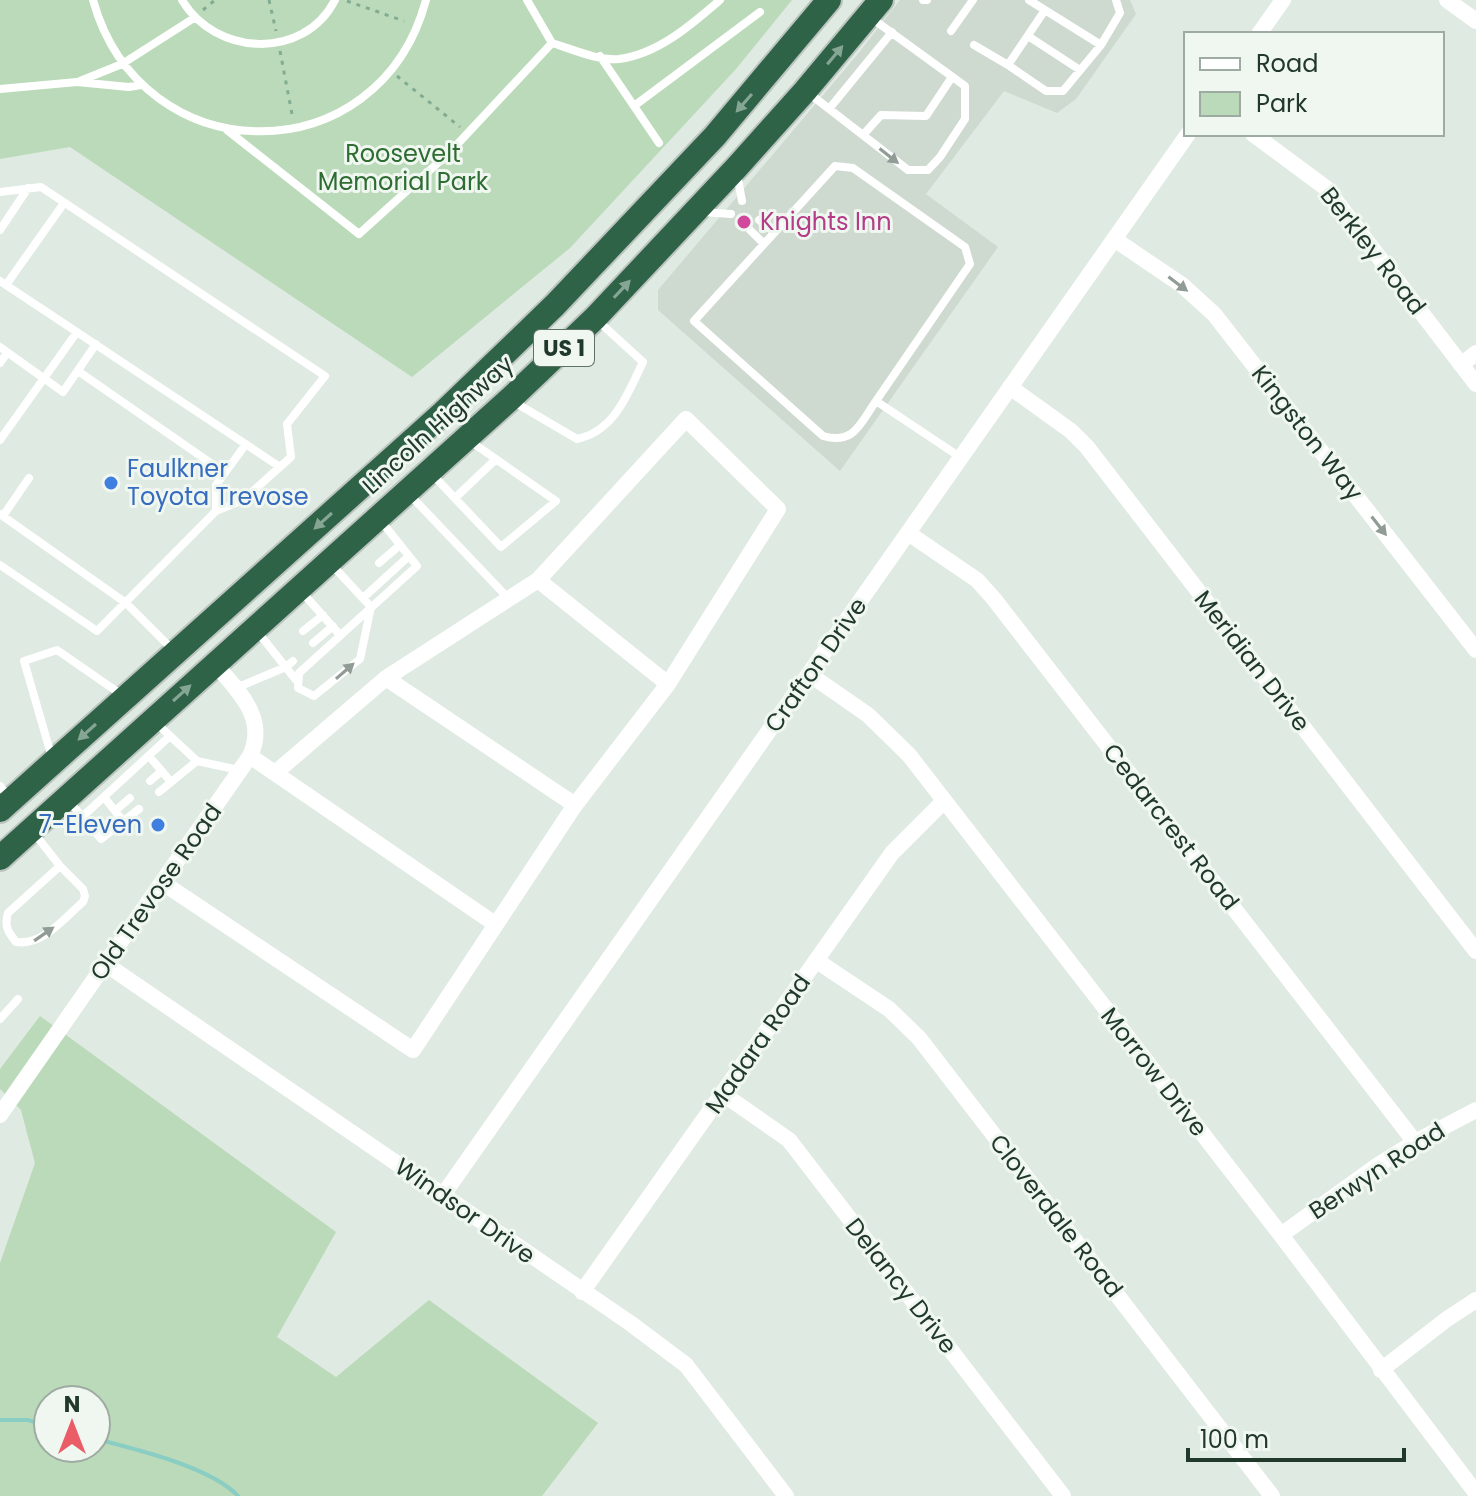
<svg xmlns="http://www.w3.org/2000/svg" width="1476" height="1496" font-family="Poppins,sans-serif">
  <rect width="100%" height="100%" fill="#dfeae2"/>
  <path fill="#ced9d0" d="M900,0H1130L1136,14L1076,99L1057,113L1004,91L926,194L998,247L840,471L658,310V290L857,55Z"/>
  <path fill="#bbdab9" fill-rule="evenodd" d="M0,0H792L736,69L570,248L412,377L70,147L0,159Z
    M40,1016L336,1232L277,1337L336,1377L429,1300L598,1423L542,1496H0V1263L35,1163L21,1110L0,1089V1069ZM48,1400H96V1448H48Z"/>
  <g fill="none" stroke-linecap="round" stroke-linejoin="round">
    <path stroke="#8acdc2" stroke-width="4" d="M0,1420H28L48,1426
      M96,1439C135,1449 211,1467 238,1496"/>
    <g stroke="#bcc4bf" stroke-width="28">
      <path id="highway" d="M0,810L443,413L555,305L715,136L829,0
        M0,858L510,399L595,318L737,167L805,91L881,0"/>
    </g>
    <path stroke="#81ac91" stroke-width="3" stroke-dasharray="4 6" stroke-linecap="butt" d="M269,0L276,31
      M347,1L404,21
      M203,10L215,0
      M280,51L292,114
      M397,76L460,127"/>
    <path stroke="#fff" stroke-width="8" d="M93,0C141,174 379,176 426,0
      M182,0C215,56 304,61 335,0
      M527,0L552,43C572,49 598,61 619,59C658,54 691,25 720,0
      M923,0H927
      M1029,0L1101,45L1120,13L1116,0
      M1045,10L1008,65L1046,91H1063L1101,45
      M951,31L973,0
      M1028,36L1080,70
      M974,45L1008,65
      M600,56L659,143
      M80,81L122,64L194,18
      M0,89L77,82L129,87L141,85
      M806,91L908,170H928L940,157L965,119V86L870,17
      M634,106L760,12
      M829,109L892,32
      M227,130L359,234L451,151L552,43
      M863,135L881,115L926,116L952,77
      M737,174L742,201
      M0,192L41,187L325,376L287,424L291,457L243,500L216,511L97,631L0,565
      M702,212L731,214
      M759,220L774,232
      M0,230L28,188
      M750,230L764,244
      M0,281L280,467
      M6,285L64,203
      M0,347L63,392L96,344
      M0,363L7,353
      M78,371L225,473
      M876,401L970,264L965,247L853,168L835,166L694,321L823,436C854,445 860,424 876,401L960,457
      M514,402L577,439C615,431 628,393 643,362L597,320
      M0,440L77,332
      M431,473L501,547L556,501L470,441
      M410,495L508,598
      M455,498L496,459
      M216,511V485L246,444
      M0,514L126,603L175,652
      M3,516L29,478
      M379,563L400,545
      M332,565L371,607
      M301,591L340,635
      M363,598L409,556
      M371,607L360,659L314,696L298,688L299,673L417,566L381,521
      M257,631L296,680
      M303,631L323,615
      M313,643L333,626
      M236,688L286,667L293,661
      M154,721L197,761L159,792
      M149,756L171,782
      M52,758L24,661L57,650L122,695
      M197,761L239,770
      M150,781L162,771
      M0,786L11,799
      M104,797L123,821
      M69,801L101,839L139,809
      M115,811L130,798
      M82,817L170,736
      M34,833L60,866L83,889L85,896L83,902C64,918 43,946 16,942C8,932 4,926 8,913L60,866
      M0,1019L18,999"/>
    <path stroke="#fff" stroke-width="16" d="M1447,0L1476,21
      M1259,34L1283,0
      M1253,134L1326,188L1476,384
      M1114,239L1182,285L1214,314L1476,650
      M1461,365L1476,353
      M1010,387L1071,431L1087,447L1476,951
      M908,533L977,580L994,599L1415,1142
      M809,674L868,715L909,755L1281,1235L1476,1493
      M386,678L575,805
      M250,756L495,924
      M275,773L386,678L538,580L668,684
      M163,883L413,1050L575,805L668,684L778,509L686,419L538,580
      M817,961L889,1009L919,1038L1272,1496
      M107,965L630,1323L686,1365L786,1496
      M723,1094L789,1140L1063,1496
      M0,1115L250,756C268,718 238,691 215,664
      M443,1195L1188,134
      M1281,1235L1378,1165L1415,1142L1476,1110
      M582,1292L892,853L943,802
      M1381,1370L1447,1319L1476,1300"/>
    <use href="#highway" stroke="#2f6348" stroke-width="24"/>
  </g>
  <defs><path id="oneway-solid" d="M-6-.8H1V-3.2L6.5 0L1 3.2V.8H-6Z" transform="scale(2)"/></defs>
  <g fill="#86a694">
    <use href="#oneway-solid" transform="translate(835 55) rotate(-50)"/>
    <use href="#oneway-solid" transform="translate(744 103) rotate(131)"/>
    <use href="#oneway-solid" transform="translate(622 289) rotate(-47)"/>
    <use href="#oneway-solid" transform="translate(323 521) rotate(138)"/>
    <use href="#oneway-solid" transform="translate(182 693) rotate(-42)"/>
    <use href="#oneway-solid" transform="translate(87 732) rotate(138)"/>
  </g>
  <g fill="#909c95">
    <use href="#oneway-solid" transform="translate(889 156) rotate(38)"/>
    <use href="#oneway-solid" transform="translate(1178 284) rotate(37)"/>
    <use href="#oneway-solid" transform="translate(1379 526) rotate(52)"/>
    <use href="#oneway-solid" transform="translate(345 671) rotate(-41)"/>
    <use href="#oneway-solid" transform="translate(44 934) rotate(-35)"/>
  </g>
  <circle fill="#d1479c" stroke="#f0f7f1" stroke-width="3" cx="744" cy="222" r="8"/>
  <g fill="#3f7fe0" stroke="#f0f7f1" stroke-width="3">
    <circle cx="111" cy="483" r="8"/>
    <circle cx="158" cy="825" r="8"/>
  </g>
  <g text-anchor="middle" stroke-width="6" stroke-linejoin="round" paint-order="stroke">
    <rect fill="#f0f7f1" stroke="#5f7266" stroke-width="2" x="534" y="330" width="60" height="36" rx="6"/>
    <g font-size="22" font-weight="bold" fill="#21392b">
      <text x="564" y="356">US 1</text>
    </g>
    <g font-size="24" fill="#2e6d32" stroke="#f0f7f1">
      <text x="403" y="162">Roosevelt<tspan x="403" dy="28">Memorial Park</tspan></text>
    </g>
    <g font-size="24" fill="#b23c85" stroke="#f0f7f1" text-anchor="start">
      <text x="760" y="230">Knights Inn</text>
    </g>
    <g font-size="24" fill="#21392b" stroke="#f0f7f1">
      <text transform="translate(1373 251) rotate(52)" y="8">Berkley Road</text>
      <text transform="translate(438 425) rotate(-42)" y="8">Lincoln Highway</text>
      <text transform="translate(1307 433) rotate(52)" y="8">Kingston Way</text>
      <text transform="translate(1252 661) rotate(52)" y="8">Meridian Drive</text>
      <text transform="translate(816 665) rotate(-55)" y="8">Crafton Drive</text>
      <text transform="translate(1171 827) rotate(52)" y="8">Cedarcrest Road</text>
      <text transform="translate(156 892) rotate(-55)" y="8">Old Trevose Road</text>
      <text transform="translate(758 1044) rotate(-55)" y="8">Madara Road</text>
      <text transform="translate(1154 1072) rotate(52)" y="8">Morrow Drive</text>
      <text transform="translate(1377 1171) rotate(-33)" y="8">Berwyn Road</text>
      <text transform="translate(465 1211) rotate(35)" y="8">Windsor Drive</text>
      <text transform="translate(1056 1216) rotate(52)" y="8">Cloverdale Road</text>
      <text transform="translate(901 1286) rotate(52)" y="8">Delancy Drive</text>
    </g>
    <g font-size="24" fill="#366cbe" stroke="#f0f7f1" text-anchor="start">
      <text x="127" y="477">Faulkner<tspan x="127" dy="28">Toyota Trevose</tspan></text>
      <text x="142" y="833" text-anchor="end">7-Eleven</text>
    </g>
  </g>
  <rect x="1184" y="32" width="260" height="104" fill="#f0f7f1" stroke="#9daba2" stroke-width="2"/>
  <rect x="1200" y="58" width="40" height="12" fill="#ffffff" stroke="#9daba2" stroke-width="2"/>
  <text x="1256" y="72" font-size="24" fill="#21392b">Road</text>
  <rect x="1200" y="92" width="40" height="24" fill="#bbdab9" stroke="#9daba2" stroke-width="2"/>
  <text x="1256" y="112" font-size="24" fill="#21392b">Park</text>
  <g transform="translate(72 1424)"><circle r="38" fill="#f0f7f1" stroke="#9daba2" stroke-width="2"/>
  <path d="M0-6L14 30L0 20L-14 30Z" fill="#ea5d67"/>
  <text y="-12" font-size="22" font-weight="bold" text-anchor="middle" fill="#21392b">N</text>
  </g>
  <path d="M1188 1448v12h216v-12" fill="none" stroke="#21392b" stroke-width="4"/>
  <text x="1200" y="1448" font-size="24" fill="#21392b" stroke="#f0f7f1" stroke-width="6" paint-order="stroke">100 m</text>
</svg>
